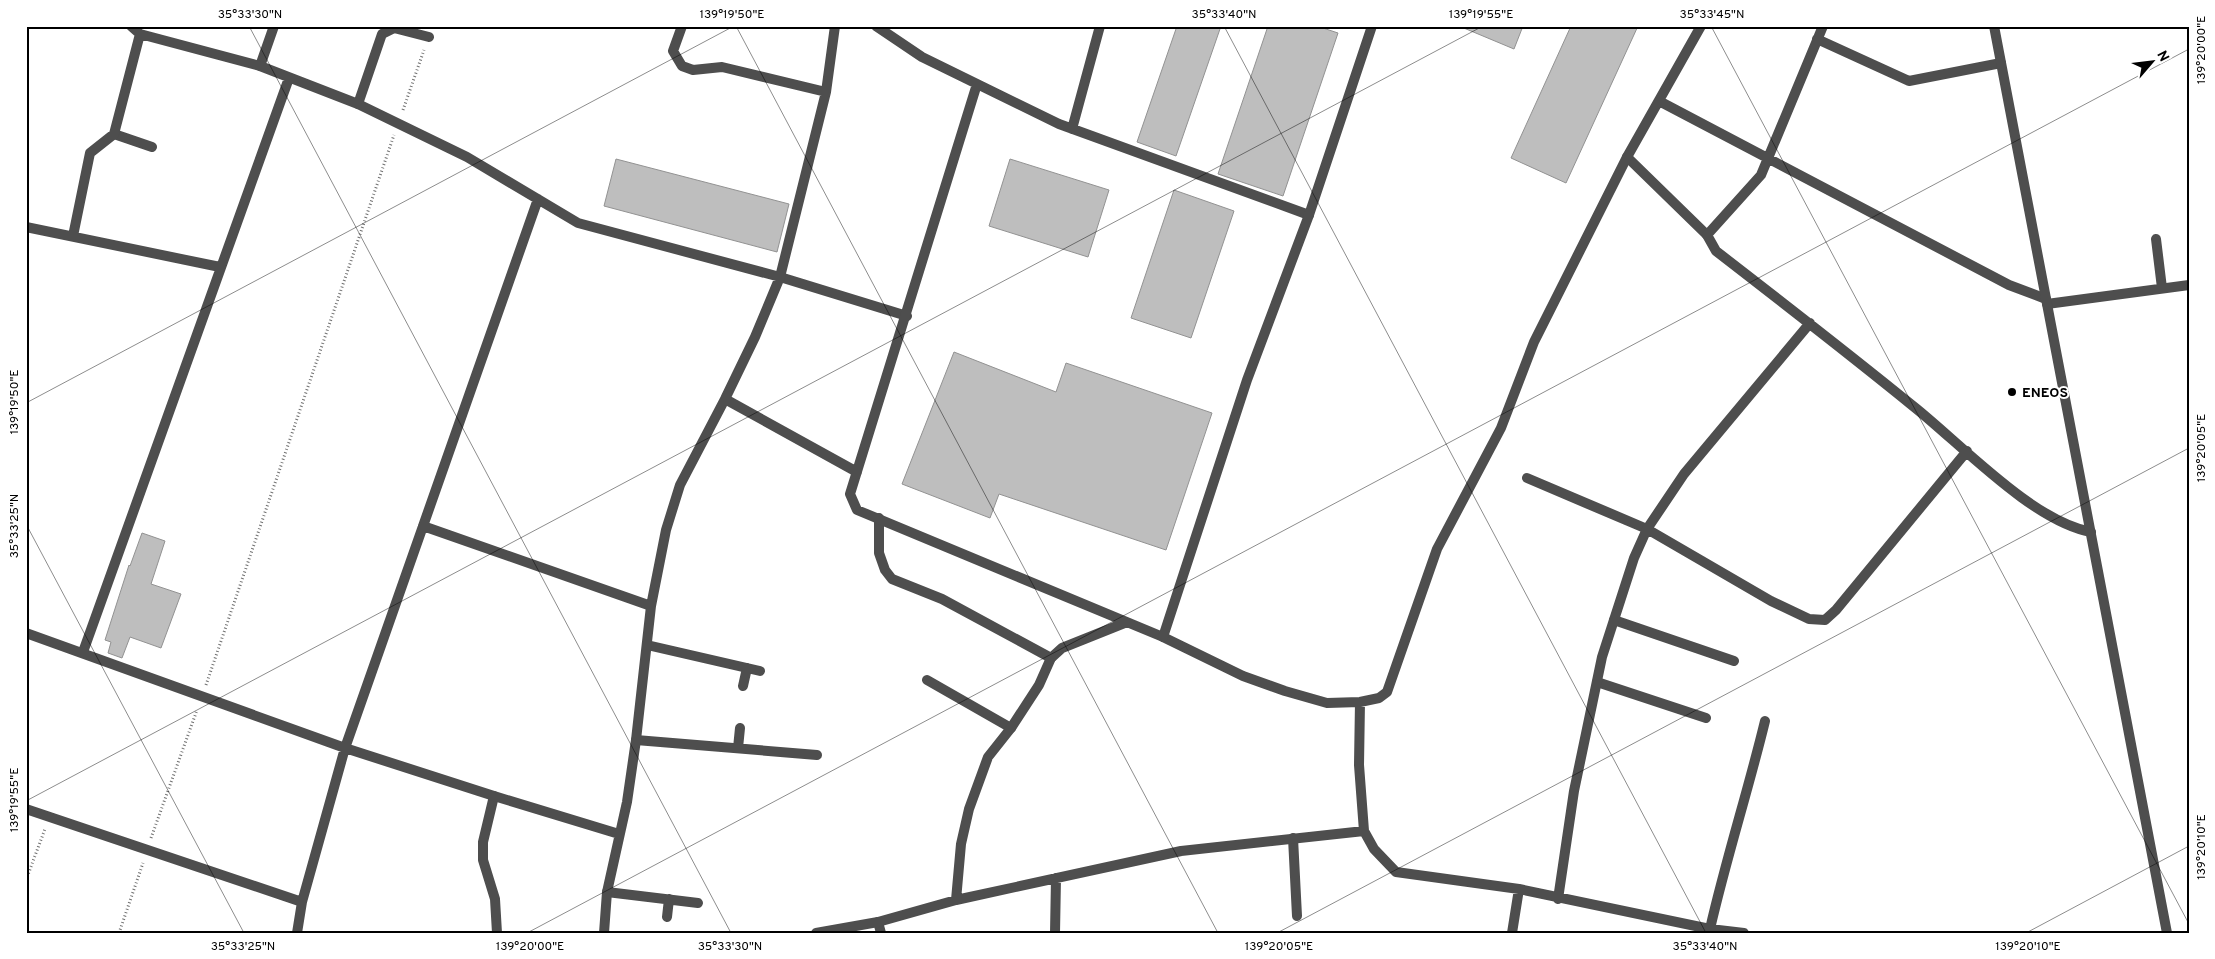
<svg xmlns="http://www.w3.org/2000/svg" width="2215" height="959" font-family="Overpass,sans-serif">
  <rect width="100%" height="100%" fill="#fff"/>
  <path fill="#bebebe" stroke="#929292" d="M1177,26H1221L1176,156L1137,142Z
    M1268,26H1317L1338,33L1283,196L1218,174Z
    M1459,26H1523L1514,49Z
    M1571,26H1638L1566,183L1511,158Z
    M616,159L789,204L777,252L604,206Z
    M1010,159L1109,190L1088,257L989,226Z
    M1174,190L1234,211L1191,338L1131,318Z
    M954,352L1056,392L1066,363L1212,413L1166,550L999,494L990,518L902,484Z
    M142,533L165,541L151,584L181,594L161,648L130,637L122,658L108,653L111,642L105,640L129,565L130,566Z"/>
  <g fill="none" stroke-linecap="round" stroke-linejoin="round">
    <path stroke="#707070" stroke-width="3" stroke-dasharray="1 2.5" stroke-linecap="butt" d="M403,110L424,50
      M206,685L394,135
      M151,838L197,710
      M26,880L45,829
      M119,933L143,863"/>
    <path stroke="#4e4e4e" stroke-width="10" d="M260,66L274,26
      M358,104L382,34L394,28L429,37
      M114,134L152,147
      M1627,157L1707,235
      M2156,239L2162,288
      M780,277L907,316
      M2047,304L2189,285
      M1527,478L1647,529
      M879,518V553L885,570L892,579L942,599L1051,658
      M1614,620L1734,661
      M647,645L760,671
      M927,680L1011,728
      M1597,682L1706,718
      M743,686L747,668
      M636,740L817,755
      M738,748L740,728
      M494,796L483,842V860L495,899L497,933
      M1293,838L1297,916
      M607,892L698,903
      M667,917L669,899
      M878,922L881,933"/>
    <path stroke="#4e4e4e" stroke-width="10" d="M131,26L140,34L260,66L358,104L467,157L578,223L780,277
      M682,26L673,51L682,66L693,70L722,67L826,92
      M876,26L922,57L1059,124L1309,215
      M1823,26L1761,175L1707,235L1716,251C1782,302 1848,353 1913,406C1961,444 2032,521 2091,532
      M1817,39L1909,81L2001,63
      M977,84L850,494L857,510L1163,637L1243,676L1285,691L1327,703L1360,702L1379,698L1387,692L1437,549L1501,428L1534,342L1627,157L1701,26
      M1659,101L2009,285L2046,299
      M1072,129L1100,26
      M26,227L220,267
      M73,236L90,153L114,134L140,34
      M725,399L857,472
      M423,526L651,606
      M1647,529L1771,601L1809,619L1825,620L1836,610L1967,451
      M26,633L345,748L494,796L619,834
      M83,652L289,78
      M1360,702L1359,765L1364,831L1374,849L1396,872L1519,889L1710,929L1744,933
      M26,809L302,902
      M1558,899L1574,791L1602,657L1634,558L1647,529L1684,474L1810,323
      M956,900L961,844L969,809L988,757L1011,728L1039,685L1051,658L1062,648L1127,622
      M1710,929C1726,859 1748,791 1765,721
      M297,933L302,902L345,748L538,199
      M604,933L607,892L627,802L636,740L651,606L666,530L680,485L725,399L755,337L780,277L826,92L835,26
      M816,933L878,922L956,900L1181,851L1364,831
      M1055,933L1056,878
      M1512,933L1519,889"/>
    <path stroke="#4e4e4e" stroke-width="10" d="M1994,26L2167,933
      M1163,637L1247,380L1309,215L1372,26"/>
  </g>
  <path fill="none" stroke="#000" stroke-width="1" stroke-opacity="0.45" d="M249,26L731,933M736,26L1218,933M1224,26L1706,933M1711,26L2189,924M26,403L734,26M26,524L244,933M26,801L1483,26M527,933L2189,49M1277,933L2189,448M2026,933L2189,846"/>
  <circle fill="#000" stroke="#fff" stroke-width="2" cx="2012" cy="392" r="5"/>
  <g text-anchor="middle" stroke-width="4" stroke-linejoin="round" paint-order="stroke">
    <g font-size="14" font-weight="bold" fill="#000" stroke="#fff" text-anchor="start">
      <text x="2022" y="397">ENEOS</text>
    </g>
  </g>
  <rect width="2215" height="959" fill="none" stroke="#ffffff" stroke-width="55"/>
  <g transform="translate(2152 62) rotate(62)" stroke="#ffffff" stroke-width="4" paint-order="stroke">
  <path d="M0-4L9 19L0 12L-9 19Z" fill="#000000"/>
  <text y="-8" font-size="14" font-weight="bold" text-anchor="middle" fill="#000000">N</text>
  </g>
  <rect x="28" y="28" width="2160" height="904" fill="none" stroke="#000" stroke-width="2"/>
  <g font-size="12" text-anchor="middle" fill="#000">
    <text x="250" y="18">35°33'30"N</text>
    <text x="732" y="18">139°19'50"E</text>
    <text x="1224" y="18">35°33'40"N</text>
    <text x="1481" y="18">139°19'55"E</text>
    <text x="1712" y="18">35°33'45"N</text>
    <text transform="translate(2201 50) rotate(-90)" y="4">139°20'00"E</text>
    <text transform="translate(14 402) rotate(-90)" y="4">139°19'50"E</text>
    <text transform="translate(2201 448) rotate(-90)" y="4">139°20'05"E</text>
    <text transform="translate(14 526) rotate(-90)" y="4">35°33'25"N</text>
    <text transform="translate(14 800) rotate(-90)" y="4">139°19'55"E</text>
    <text transform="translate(2201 847) rotate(-90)" y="4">139°20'10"E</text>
    <text x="243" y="950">35°33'25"N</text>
    <text x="530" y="950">139°20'00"E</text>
    <text x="730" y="950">35°33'30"N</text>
    <text x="1279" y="950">139°20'05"E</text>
    <text x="1705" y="950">35°33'40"N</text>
    <text x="2028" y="950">139°20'10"E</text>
  </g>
</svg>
